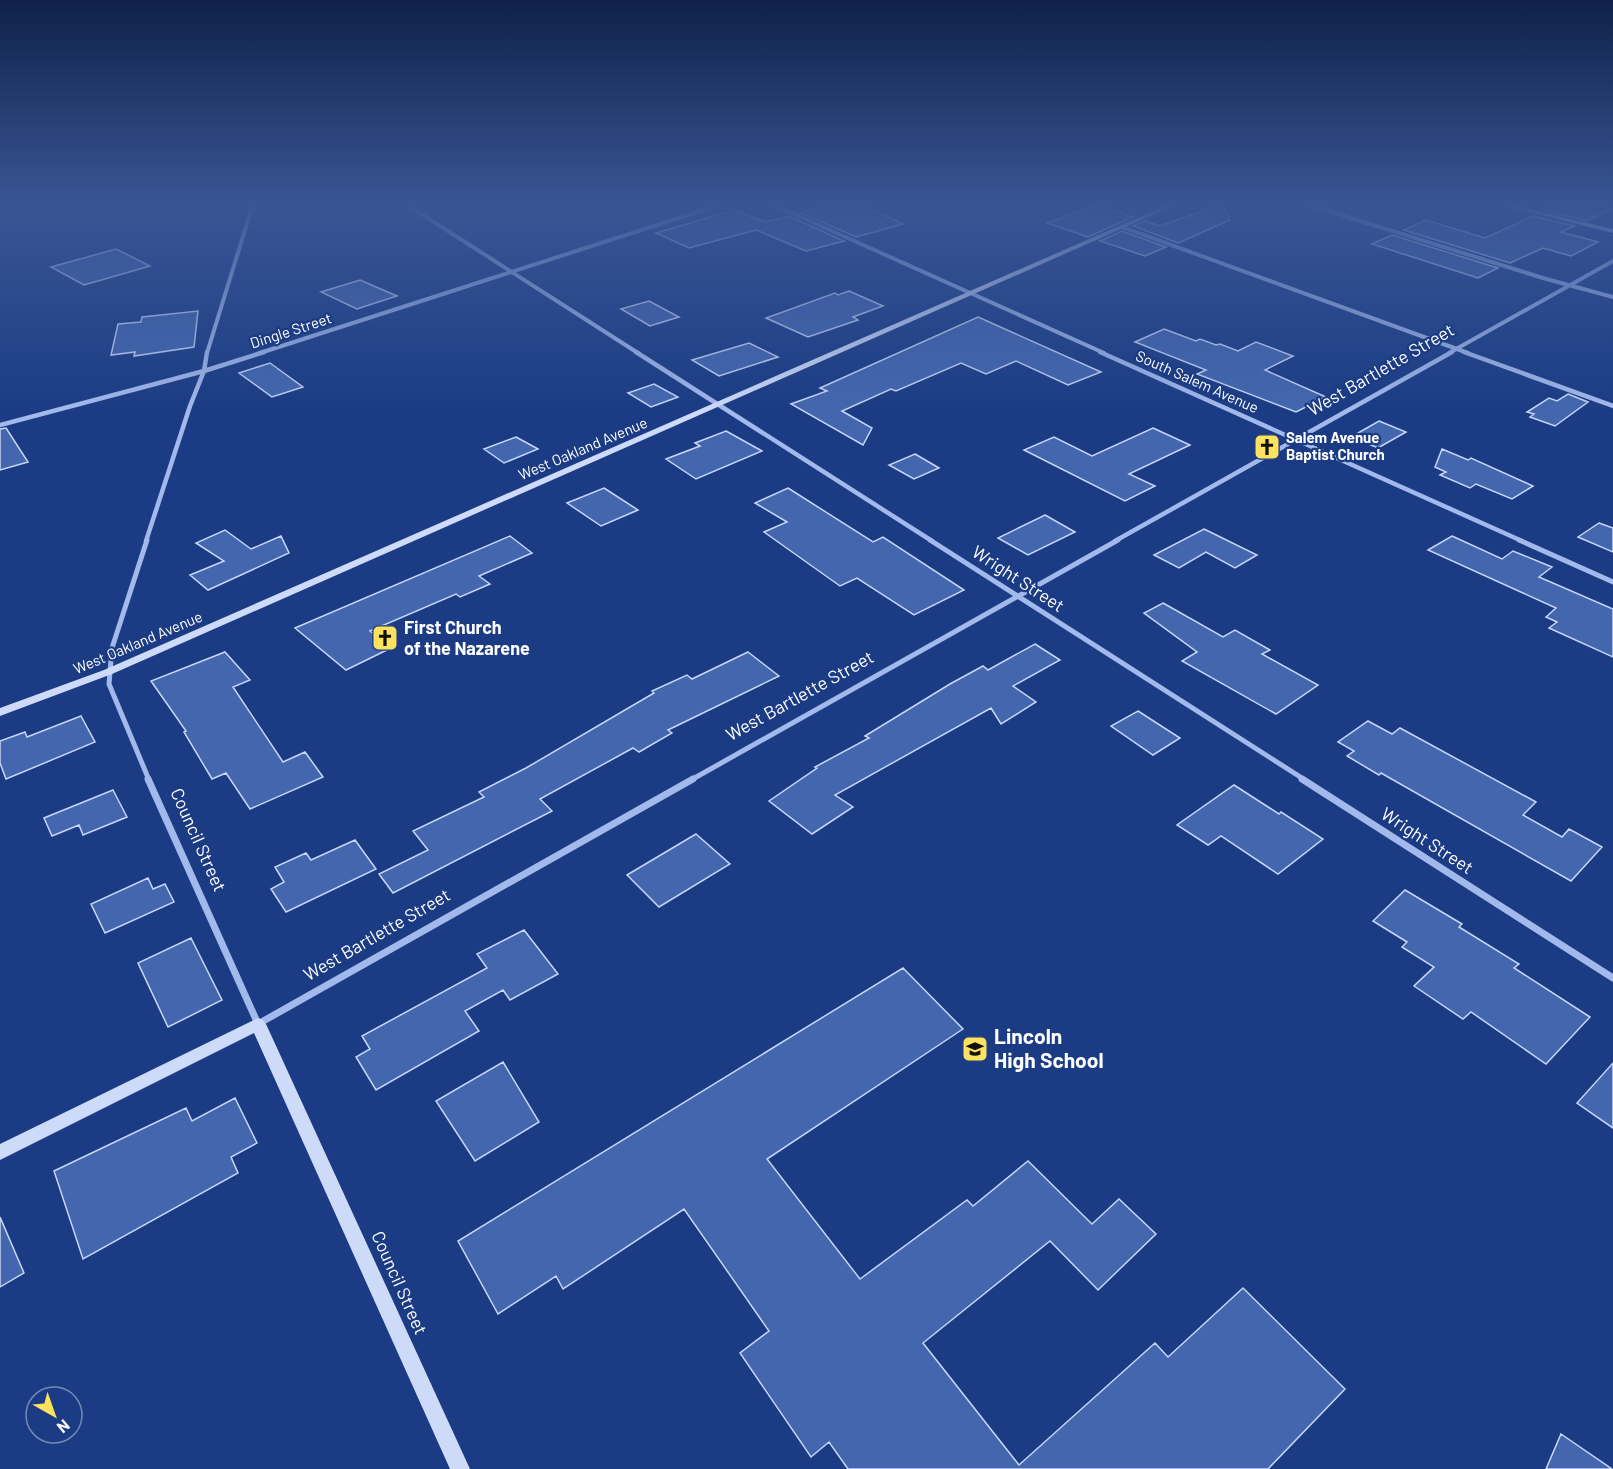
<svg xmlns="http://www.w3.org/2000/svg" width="1613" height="1469" font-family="Barlow,sans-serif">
  <rect width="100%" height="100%" fill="#1b3c84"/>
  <path fill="#4366ae" stroke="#c6d7f8" stroke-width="1.5" d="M833,204H860L903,224L856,237L801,213Z
    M1223,204L1230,220L1178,243L1133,226L1145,221L1160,226Z
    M1555,204H1613V209L1587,221L1543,210Z
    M1096,205L1133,217L1088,237L1047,223Z
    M734,210L765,222L789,216L844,241L806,251L756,230L689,248L656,233Z
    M1533,216L1575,226L1561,232L1598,242L1571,256L1543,248L1510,263L1404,230L1426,220L1485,238Z
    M1122,231L1166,247L1145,256L1100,241Z
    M1392,235L1498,268L1478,278L1372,244Z
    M116,249L150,266L84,285L51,267Z
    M360,280L397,296L357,309L321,292Z
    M849,291L883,306L853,317L858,320L808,337L766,318L835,293L838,295Z
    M649,301L679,317L650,326L621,309Z
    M198,311L194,347L134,356L135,352L111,355L118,324L141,322L142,317Z
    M978,317L1101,372L1068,385L1016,361L986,374L961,363L896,391L891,389L842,411L872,428L863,445L791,404L827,391L820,388Z
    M1164,329L1196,341L1200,339L1216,345L1220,344L1238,351L1256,342L1293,356L1265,370L1326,397L1296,412L1197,374L1206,370L1135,342Z
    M749,343L778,357L719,376L692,360Z
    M270,363L303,387L272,397L239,373Z
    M654,384L678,397L651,407L628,393Z
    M1568,394L1588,402L1555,426L1530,417L1534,414L1527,412L1549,398L1557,401Z
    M1379,421L1406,432L1378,448L1351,437Z
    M6,428L28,462L0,470V429Z
    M1153,428L1190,445L1129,474L1155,486L1125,501L1024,450L1054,437L1092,456Z
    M726,431L762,451L696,479L666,459L700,446L695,443Z
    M516,437L538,449L504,463L484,449Z
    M1442,449L1468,460L1471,458L1533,486L1512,499L1476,484L1470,488L1440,475L1446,472L1435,467Z
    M915,454L939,468L914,479L889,465Z
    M604,488L638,510L601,526L567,503Z
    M788,488L873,542L883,537L964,590L914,615L857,578L840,586L764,532L787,522L755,503Z
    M1045,515L1075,532L1028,555L998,538Z
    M1599,523L1613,528V552L1578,537Z
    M1204,529L1257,555L1235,568L1206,552L1179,568L1154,555Z
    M225,530L251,549L281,536L289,553L208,590L190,575L224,561L196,543Z
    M510,536L532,553L479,576L490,584L460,597L456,594L370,631L391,648L346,670L295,628Z
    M1452,536L1502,559L1513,551L1552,567L1539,577L1613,609V657L1549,628L1557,622L1546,617L1556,608L1428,550Z
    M1163,603L1223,637L1235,630L1270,650L1262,654L1318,685L1276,714L1182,661L1197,652L1144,613Z
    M1035,644L1060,660L1013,686L1036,702L1001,724L991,708L835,795L853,807L812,834L769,801L817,768L815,767L869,738L865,736L950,684L983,666L988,670Z
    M225,652L250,680L233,687L283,762L305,752L323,777L250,809L226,773L212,779L184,732L186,731L151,681Z
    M748,652L779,676L668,730L672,733L639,752L633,748L540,799L552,811L393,893L379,874L428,850L413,831L484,797L479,792L526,768L654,693L652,691L687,675L692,679Z
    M1138,711L1180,738L1153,755L1111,726Z
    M81,716L95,742L6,779L0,763V741L25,732L27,737Z
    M1368,721L1392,734L1400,728L1536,802L1523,815L1562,837L1569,829L1602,847L1571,881L1381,773L1379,775L1347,756L1354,751L1338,742Z
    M1234,785L1279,814L1281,812L1323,839L1278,874L1221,836L1208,845L1177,825Z
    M113,790L127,817L83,835L79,825L52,836L44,818Z
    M696,834L730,864L659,907L627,875Z
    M355,840L376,869L286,912L271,889L284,882L275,867L306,853L311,860Z
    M148,878L153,889L165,884L174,902L105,933L91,904Z
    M1405,890L1462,924L1459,927L1519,964L1514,968L1590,1017L1546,1064L1471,1012L1463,1019L1414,986L1434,967L1402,947L1407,942L1373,921Z
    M524,930L558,974L510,1000L503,990L465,1011L479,1031L376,1090L356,1057L370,1049L362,1036L487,968L477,954Z
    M191,938L222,1000L168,1027L138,963Z
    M903,968L963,1029L767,1159L860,1279L967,1200L973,1206L1028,1161L1092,1224L1119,1199L1156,1234L1098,1290L1050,1241L923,1343L1019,1465L1155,1343L1168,1357L1243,1288L1345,1389L1268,1469H848L829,1442L811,1457L740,1353L769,1331L684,1209L563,1289L556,1276L498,1314L458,1241Z
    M503,1062L539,1122L475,1161L436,1101Z
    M1613,1063V1128L1577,1103Z
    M235,1098L257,1143L231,1157L238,1173L83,1259L54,1171L186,1108L192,1121Z
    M0,1217L24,1273L0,1287Z
    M1561,1434L1612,1469H1546Z"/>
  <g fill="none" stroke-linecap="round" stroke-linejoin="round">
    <path stroke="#a1b9eb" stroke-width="4" d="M406,204L638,353
      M772,204L1104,353
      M1306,204L1543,278L1613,297
      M1122,227L1468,353
      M207,353L253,204
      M260,353L722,204
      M1449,353L1613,261"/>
    <path stroke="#a1b9eb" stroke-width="4.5" d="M636,352L932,541
      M1100,352L1522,541
      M1464,352L1613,406
      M0,425L204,371L264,352
      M146,541L190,406L204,371L207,352
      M1115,541L1452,352"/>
    <path stroke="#a1b9eb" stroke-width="5" d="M147,540L112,648L109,684L149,780
      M930,540L1305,780
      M1519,540L1613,582
      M691,780L1118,540"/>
    <path stroke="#a1b9eb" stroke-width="7" d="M148,779L258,1024L693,779
      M1302,779L1613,978"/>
    <path fill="#cddaf8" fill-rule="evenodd" d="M1169,204H1178L112,674L0,716V708L104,670Z
      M1496,204H1508L1613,229V233Z
      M258,1018L263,1020L266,1024L470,1469H450L254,1033L0,1160V1144Z"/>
  </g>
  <linearGradient id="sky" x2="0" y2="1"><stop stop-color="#0f2149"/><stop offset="0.5" stop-color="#395694"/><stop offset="1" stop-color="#395694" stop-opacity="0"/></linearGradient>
  <rect width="1613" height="410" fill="url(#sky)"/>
  <defs>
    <g id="church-square" transform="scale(1.35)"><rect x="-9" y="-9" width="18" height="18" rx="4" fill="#fde25d" stroke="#1b3c84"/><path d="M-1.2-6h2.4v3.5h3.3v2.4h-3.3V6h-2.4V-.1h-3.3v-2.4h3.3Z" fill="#111"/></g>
    <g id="school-square" transform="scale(1.35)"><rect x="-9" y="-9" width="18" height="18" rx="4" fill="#fde25d" stroke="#1b3c84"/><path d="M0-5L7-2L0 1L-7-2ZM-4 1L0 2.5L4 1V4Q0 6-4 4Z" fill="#111"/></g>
  </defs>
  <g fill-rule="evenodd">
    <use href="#church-square" x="1267" y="447"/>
    <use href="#church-square" x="385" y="638"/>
    <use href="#school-square" x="975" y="1049"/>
  </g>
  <g text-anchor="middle" stroke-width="4.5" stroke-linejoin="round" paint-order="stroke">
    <g font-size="15" fill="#fff" stroke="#1b3c84">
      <text transform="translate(291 331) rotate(-18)" y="5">Dingle Street</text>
      <text transform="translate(1197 382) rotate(24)" y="5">South Salem Avenue</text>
      <text transform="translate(583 449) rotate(-23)" y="5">West Oakland Avenue</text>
      <text transform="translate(138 643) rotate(-23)" y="5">West Oakland Avenue</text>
    </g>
    <g font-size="15" font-weight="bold" fill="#fff" stroke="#1b3c84" text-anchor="start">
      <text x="1286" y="443">Salem Avenue<tspan x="1286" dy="17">Baptist Church</tspan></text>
    </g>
    <g font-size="18" fill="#fff" stroke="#1b3c84">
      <text transform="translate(1381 370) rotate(-30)" y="6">West Bartlette Street</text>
      <text transform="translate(1018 579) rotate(33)" y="6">Wright Street</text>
      <text transform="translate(800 696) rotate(-29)" y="6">West Bartlette Street</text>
      <text transform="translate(198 840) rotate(66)" y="6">Council Street</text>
      <text transform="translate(1427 841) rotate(33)" y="6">Wright Street</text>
      <text transform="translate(377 935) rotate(-30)" y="6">West Bartlette Street</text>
      <text transform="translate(399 1283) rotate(66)" y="6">Council Street</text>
    </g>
    <g font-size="18" font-weight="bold" fill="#fff" stroke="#1b3c84" text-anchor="start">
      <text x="404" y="634">First Church<tspan x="404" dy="21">of the Nazarene</tspan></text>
    </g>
    <g font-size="21" font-weight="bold" fill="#fff" stroke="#1b3c84" text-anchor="start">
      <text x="994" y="1044">Lincoln<tspan x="994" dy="24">High School</tspan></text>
    </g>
  </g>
  <g transform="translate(54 1415) rotate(140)"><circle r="28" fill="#1b3c84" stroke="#768ab5" stroke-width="1.5"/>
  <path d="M0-4.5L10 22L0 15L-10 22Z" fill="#fde25d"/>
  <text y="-9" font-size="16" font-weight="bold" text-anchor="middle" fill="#ffffff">N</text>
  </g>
</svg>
